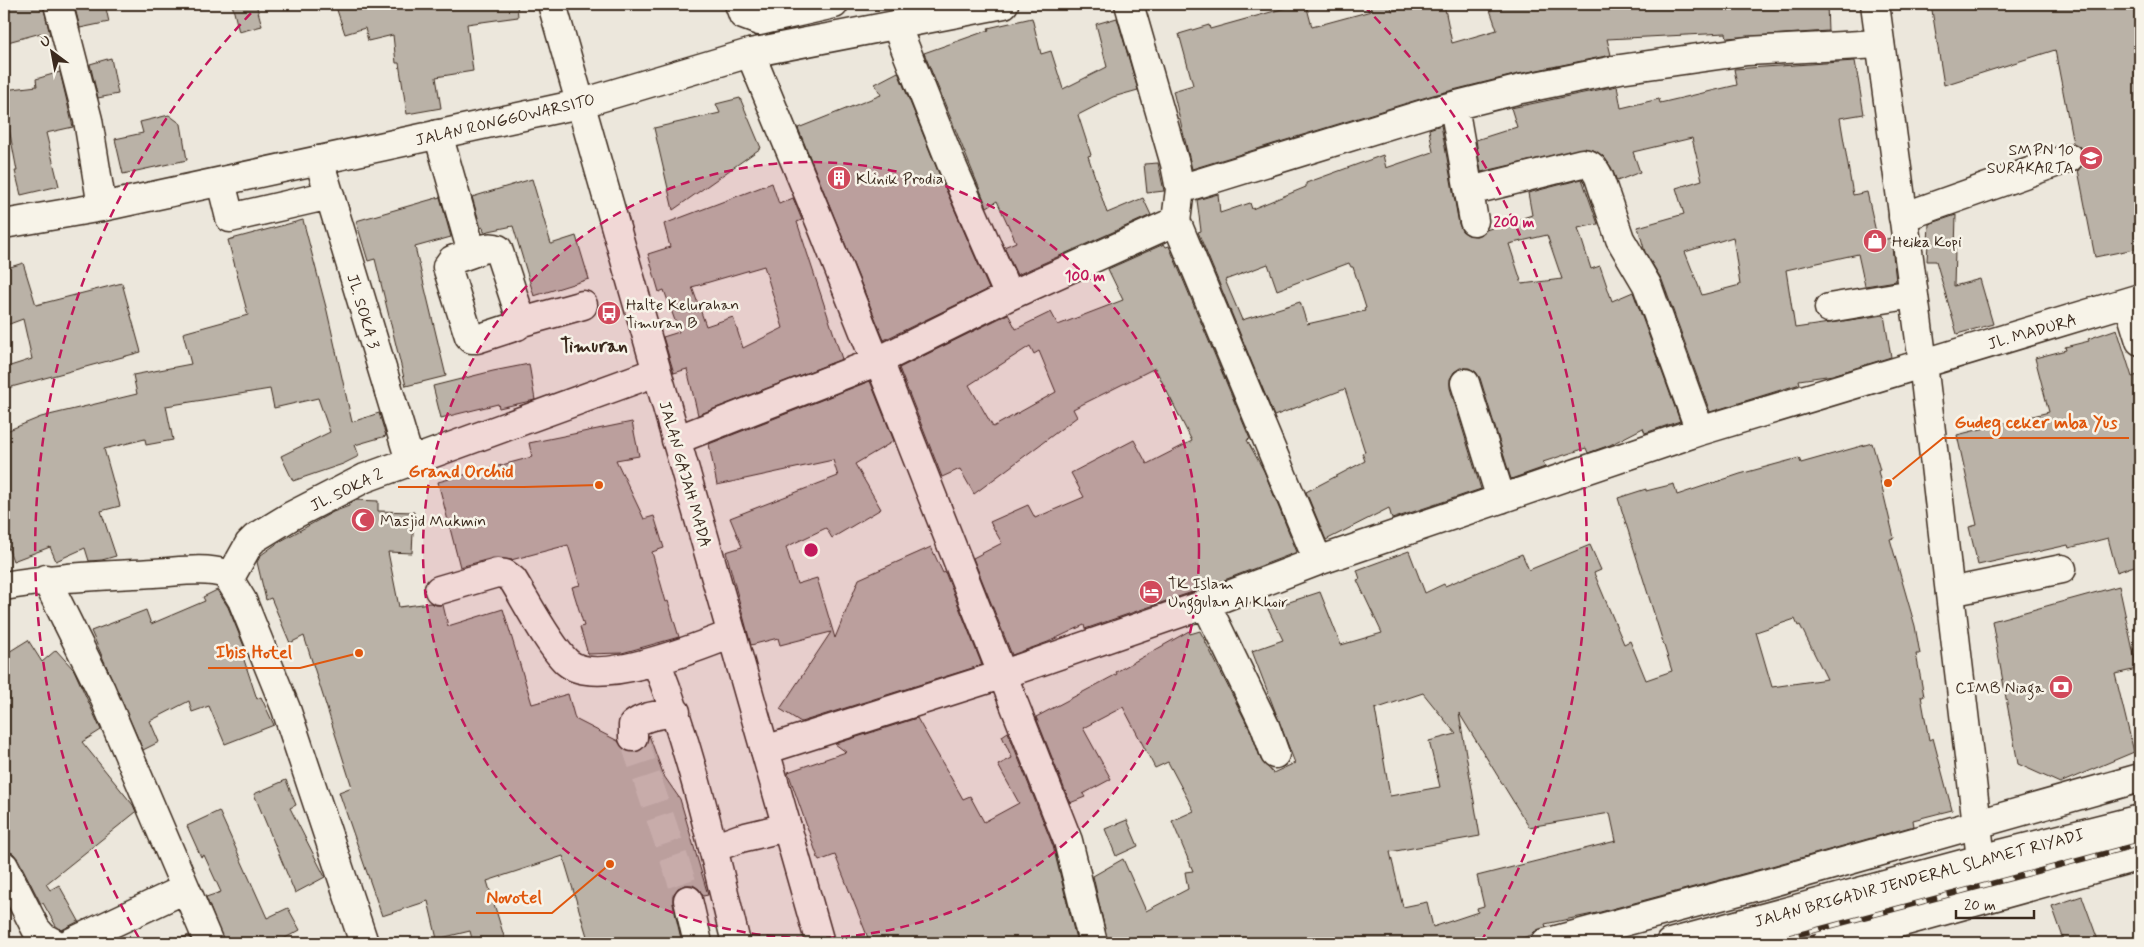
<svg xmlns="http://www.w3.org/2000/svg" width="2144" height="947" font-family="Mynerve,sans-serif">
  <rect width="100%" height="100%" fill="#ece7dc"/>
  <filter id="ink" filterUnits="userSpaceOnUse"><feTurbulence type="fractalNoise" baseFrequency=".02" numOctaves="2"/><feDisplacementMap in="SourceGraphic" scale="10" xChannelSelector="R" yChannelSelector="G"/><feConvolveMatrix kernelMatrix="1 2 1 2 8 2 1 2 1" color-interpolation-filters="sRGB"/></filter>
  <g filter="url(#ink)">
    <path fill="#bab2a7" stroke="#3b2a1e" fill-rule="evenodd" d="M4,4H43L50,35L42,37L41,33L4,43Z
      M74,4H105L109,22L80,28Z
      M232,4H256L262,26L239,32Z
      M335,4H517L518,17L467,24L473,71L436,77L441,108L407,114L399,63H396L393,35L368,41L365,28L345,34Z
      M1370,4H1391L1392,11L1425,4H1444L1452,43L1497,30L1488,4H1827L1828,31L1727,38L1726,33L1607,39L1611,55L1518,74L1433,95L1192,169L1173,91L1193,85L1179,34L1209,25L1210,29L1289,7L1307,8L1312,27L1371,11Z
      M1931,4H2140V248L2095,257L2078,170L2084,161V153L2079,146L2073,143L2055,50L1944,85Z
      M1032,18L1041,54L1051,51L1063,89L1107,67L1096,24L1117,18L1138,90L1113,97L1078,115L1091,155L1088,156L1107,213L1143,198L1151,215L1017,275L1004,247L1016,242L997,201L987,207L924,53L989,30L988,28Z
      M111,58L118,94L98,98L90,64Z
      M1855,61L1864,114L1840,118L1853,195L1867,192L1878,241L1891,238L1896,281L1865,286L1858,254L1786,270L1795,328L1884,315L1891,357L1833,375L1799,380L1800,384L1710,412L1662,280L1645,252L1638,227L1684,214L1676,188L1702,180L1692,138L1633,152L1640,172L1617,181L1611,167L1604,157L1596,151L1584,148L1481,172L1476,140L1517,127L1511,108L1617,86L1621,108L1659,99L1660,103L1737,85L1734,69ZM1733,237L1740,285L1702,295L1685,252Z
      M60,72L73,127L46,133L59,186L21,195L15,171H17L4,102V90L37,86L36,79Z
      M898,72L937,169L989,289L884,340L798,128L881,95L875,84Z
      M740,98L761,148L673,210L654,128L720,113L716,104Z
      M169,115L181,124L187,160L123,174L115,139L143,133L140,122Z
      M1441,125L1459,224L1462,231L1468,235L1477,236L1486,230L1532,215L1528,193L1582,179L1598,224L1578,228L1591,269L1600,266L1612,301L1633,292L1680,421L1645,433L1643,428L1610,445L1588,453L1586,448L1543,462L1545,467L1511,479L1480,378L1476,372L1469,368H1460L1454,372L1450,379V388L1481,489L1392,519L1389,508L1326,540L1306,492L1365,461L1362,453L1365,452L1345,389L1274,416L1198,232L1201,231L1197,200L1218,194L1220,213L1250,203L1252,209L1306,187V183L1383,155L1386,168L1433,152L1429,129ZM1547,235L1562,279L1522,284L1509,244ZM1349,263L1351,267H1353L1366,308L1364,309L1365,311L1307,324L1300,302L1242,320L1225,280L1268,264L1277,290Z
      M1158,163L1164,191L1147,193L1144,164Z
      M532,179L551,244L576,236L589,279L534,296L513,226L484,232L483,227L481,228L472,197Z
      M772,183L779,204L793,198L802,220L797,222L842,359L698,415L687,369L674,373L663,337L679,332L664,290L659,292L648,254L670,247L664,224ZM764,266L783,328L743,348L733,317L706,326L692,287Z
      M440,197L451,237L415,247L446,376L406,386L375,259L368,261L356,221Z
      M1956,215L1954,286L1980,279L1993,324L1957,334L1936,261H1927L1929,224Z
      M303,220L327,311L352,422L379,413L386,436L355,445L359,456L343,464L293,481L281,456L330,432L318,398L274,408L270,389L166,406L173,440L146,445L145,439L104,449L120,506L101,511L116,556L102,560L89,561L85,548L56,561L50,547L13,561L4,536V432L41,417L137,394L133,375L191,364L183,333L248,315L228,240Z
      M1164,244L1166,247L1169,246L1250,439L1247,440L1264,471L1297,552L1201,589L1085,629L1084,625L1048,642L1012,655L973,558L1002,543L990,522L1028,505L1035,518L1084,497L1071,473L1134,440L1147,464L1192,441L1155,368L1073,409L1077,417L974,494L960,469L942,477L899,368L1008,314L1016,329L1051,312L1058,325L1123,300L1108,269ZM1030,346L1034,354L1039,351L1056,392L993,427L969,385Z
      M23,263L36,305L122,283L141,352L4,389V368L32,359L23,319L4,326V269Z
      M2117,329L2132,377L2140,374V564L2117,572L2108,538L2069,548L2068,545L1978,565L1969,527L1977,525L1957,435L2049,412L2035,358L2066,350L2065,347L2089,341L2088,339Z
      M529,364L535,400L499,408L498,404L441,418L433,386L493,371Z
      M870,381L894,441L855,464L881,509L832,538L826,528L786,547L797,584L817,578L835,638L859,579L931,547L943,573L945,572L982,665L801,722L780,709L831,632L780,645L778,638L751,645L726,552L742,547L730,518L838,476L833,460L717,485L709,444Z
      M632,422L639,456L616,460L644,519L654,516L664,548L652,552L666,602L668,601L679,637L622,653L588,654L580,627L584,626L572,587L580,585L568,545L511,560L493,558L460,567L438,482L532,457L529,443Z
      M1872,443L1880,470L1878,471L1894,538L1890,539L1915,626L1920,654H1916L1924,696H1921L1929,740L1933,738L1952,810L1913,820L1914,826L1761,869L1593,914L1545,924L1546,927L1534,932L1532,935L1506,943H1108L1093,876L1123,859L1146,911L1188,889L1185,872L1193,871L1172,821L1194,811L1168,762L1155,768L1123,707L1083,728L1111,779L1083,794L1085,797L1070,803L1036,717L1117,674L1116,672L1189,631L1190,634L1200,631L1251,732L1261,760L1273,773L1295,763L1252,651L1283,640L1268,609L1320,592L1341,645L1382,633L1357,580L1360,579L1357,570L1409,551L1425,593L1444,584L1445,586L1522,554L1529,570L1590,545L1601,570L1594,573L1624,644L1630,641L1646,680L1672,671L1618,498L1646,489V491L1674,484L1677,495L1740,474L1799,458L1801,463ZM1795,619L1798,626L1800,625L1827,679L1772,687L1756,632ZM1423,693L1456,734L1429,741L1440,787L1390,796L1375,709ZM1459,713L1529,827L1610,813L1616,841L1477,876L1484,906L1477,908L1478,912L1433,927L1427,902L1403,907L1390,852L1480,836Z
      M356,500L378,501V511L414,512L412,553L388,552L399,607L430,603L436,605H443L448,626L503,609L532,704L568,694L575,719L618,741L625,750L633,753L640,751L646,745L649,735L664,776L680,799L708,895L703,896L699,889L693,885H685L678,888L673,895V904L682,943H589L563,856L487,881L506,943H473L470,931L437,939L428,901L382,916L339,792L352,787L304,636L290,643L271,598L266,600L257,562L261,555L279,542L333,512L349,506V504Z
      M2119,586L2137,669L2115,674L2134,752L2060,783L2018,764L1992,621Z
      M217,590L228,607L248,656L243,657L257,699L261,697L274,725L225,744L209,706L192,712L189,701L150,721L159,742L143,750L91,631L146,610L151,624L205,601L203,597Z
      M28,640L42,662L56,650L74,670L101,730L82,742L133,805L136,812L46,884L50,890L59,885L79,921L62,930L56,926L43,903L41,904L18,859L13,853L6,851L4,846V655Z
      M917,718L963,799L970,796L984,822L1019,803L998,765L1012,758L1002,736L1008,732L1053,846L1077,943H870L835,855L819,861L788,772L846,752L835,744Z
      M286,780L296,805L290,808L325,877L295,893L254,794Z
      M219,811L267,918L288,908L300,930L276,943H224L206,897L221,892L204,855L201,857L187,826Z
      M1127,820L1138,846L1116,856L1105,829Z
      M2082,896L2099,943H2065L2052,906Z
      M189,935L192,943H171Z"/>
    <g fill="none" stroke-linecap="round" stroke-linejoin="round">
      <path stroke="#c9c1b6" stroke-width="28" stroke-dasharray="28 14" stroke-linecap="butt" d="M633,737L688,900"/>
      <g stroke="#3b2a1e" stroke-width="31">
        <path id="minor" d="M58,4L88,120L102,207
          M739,4L743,15L759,21L834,4
          M1129,4L1175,164L1180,189
          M896,25L951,163L1009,296
          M750,53L823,229L876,362
          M1454,106L1474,221
          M438,134L472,253L452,260L447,267L469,336L472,339H477L517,326L522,322L498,249C489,245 480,250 472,253
          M319,160L410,461
          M221,182L230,218L330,195
          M1470,191L1582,163C1592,164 1595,169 1599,177L1620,239L1647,285L1700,431
          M1903,217L2069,158
          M1176,221L1318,561
          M2128,302L2140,341
          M1829,308L1913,294
          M522,322L583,305
          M879,361L1068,841L1093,943
          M1465,383L1501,499
          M676,440L876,362L1009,296L1176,221L1180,189L1437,110L1521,89L1620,69L1747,51L1880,44
          M230,578L249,544L255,538L291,516L365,478L656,372
          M46,579L101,690L209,943
          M4,586C54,577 103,576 154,573C177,572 204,567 226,574L242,600L286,709L364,943
          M439,590L497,573L505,574L513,580C526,601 551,649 568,663C599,688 698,647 732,634
          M1950,592L2062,569
          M1206,604L1265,726L1275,754
          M656,661C692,752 713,848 736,943
          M633,737V725C645,715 661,715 676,712
          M765,750L1004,674L1206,604L1318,561L1700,431L2140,298
          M713,848L741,838L787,827
          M4,866L36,929L43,937L54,943
          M688,900L698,943
          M70,943L185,889
          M1545,943L1765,884L2140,778
          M1727,943L2140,833
          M1827,943L2140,856"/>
      </g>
      <g stroke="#3b2a1e" stroke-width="31">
        <path id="major" d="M552,4L820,943
          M1875,4L1923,363L1981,859
          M4,224L102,207L579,104L750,53L1004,4
          M1670,943L1981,859L2140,819"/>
      </g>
      <use href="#minor" stroke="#f7f3e8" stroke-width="28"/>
      <use href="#major" stroke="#f7f3e8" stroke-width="28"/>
      <g stroke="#3b2a1e" stroke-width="5.5">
        <path id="rail" d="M1767,943L2140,844"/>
      </g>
      <use href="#rail" stroke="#f7f3e8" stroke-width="4" stroke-dasharray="11" stroke-linecap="butt"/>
    </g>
  </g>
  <circle cx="811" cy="550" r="388" fill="#c2185b" fill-opacity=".12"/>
  <g fill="none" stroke="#c2185b" stroke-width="2.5" stroke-dasharray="9 6">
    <circle cx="811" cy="550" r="388"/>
    <path d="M139 938A776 776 0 0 1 258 6M1364 6A776 776 0 0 1 1483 938"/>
  </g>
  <defs>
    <g id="school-disc" transform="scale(1.25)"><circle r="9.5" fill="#d1495b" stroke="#f7f3e8"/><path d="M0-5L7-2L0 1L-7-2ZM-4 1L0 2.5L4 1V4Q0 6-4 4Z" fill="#fff"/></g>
    <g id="building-disc" transform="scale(1.25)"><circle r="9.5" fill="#d1495b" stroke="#f7f3e8"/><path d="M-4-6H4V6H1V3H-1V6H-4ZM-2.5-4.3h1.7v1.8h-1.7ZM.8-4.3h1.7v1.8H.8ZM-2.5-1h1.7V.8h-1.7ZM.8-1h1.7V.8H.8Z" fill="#fff"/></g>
    <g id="shop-disc" transform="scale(1.25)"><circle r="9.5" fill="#d1495b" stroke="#f7f3e8"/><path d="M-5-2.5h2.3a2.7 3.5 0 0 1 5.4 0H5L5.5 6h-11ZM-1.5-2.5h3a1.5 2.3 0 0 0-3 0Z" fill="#fff"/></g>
    <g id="bus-disc" transform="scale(1.25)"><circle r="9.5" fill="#d1495b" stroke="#f7f3e8"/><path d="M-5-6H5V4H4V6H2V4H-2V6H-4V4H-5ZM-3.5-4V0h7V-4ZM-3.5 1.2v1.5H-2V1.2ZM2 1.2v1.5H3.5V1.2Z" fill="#fff"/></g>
    <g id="mosque-disc" transform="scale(1.25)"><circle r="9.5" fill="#d1495b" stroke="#f7f3e8"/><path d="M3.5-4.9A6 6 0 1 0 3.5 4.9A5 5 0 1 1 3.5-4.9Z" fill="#fff"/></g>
    <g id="hotel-disc" transform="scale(1.25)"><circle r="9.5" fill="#d1495b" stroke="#f7f3e8"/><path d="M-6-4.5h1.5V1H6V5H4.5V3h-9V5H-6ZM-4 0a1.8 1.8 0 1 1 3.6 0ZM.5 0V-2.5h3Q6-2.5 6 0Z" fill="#fff"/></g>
    <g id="bank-disc" transform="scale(1.25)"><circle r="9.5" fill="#d1495b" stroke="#f7f3e8"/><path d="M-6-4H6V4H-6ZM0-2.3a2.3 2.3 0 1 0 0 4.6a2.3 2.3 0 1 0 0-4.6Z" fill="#fff"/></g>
  </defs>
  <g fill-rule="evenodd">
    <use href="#school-disc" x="2091" y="158"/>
    <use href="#building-disc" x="839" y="178"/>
    <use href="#shop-disc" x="1875" y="241"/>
    <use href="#bus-disc" x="609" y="313"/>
    <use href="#mosque-disc" x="363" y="520"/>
    <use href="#hotel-disc" x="1151" y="592"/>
    <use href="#bank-disc" x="2061" y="687"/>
  </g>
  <g text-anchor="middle" stroke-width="5" stroke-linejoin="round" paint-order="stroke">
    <g font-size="16" fill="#3b2a1e" stroke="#f7f3e8">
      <text transform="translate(505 119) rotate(-13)" y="6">JALAN RONGGOWARSITO</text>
      <text transform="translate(364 311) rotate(73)" y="6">JL. SOKA 3</text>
      <text transform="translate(2032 331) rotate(-16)" y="6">JL. MADURA</text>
      <text transform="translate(686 474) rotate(74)" y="6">JALAN GAJAH MADA</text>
      <text transform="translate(346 489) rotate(-26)" y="6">JL. SOKA 2</text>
      <text transform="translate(1919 877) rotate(-15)" y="6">JALAN BRIGADIR JENDERAL SLAMET RIYADI</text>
    </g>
    <g font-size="16" fill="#3b2a1e" stroke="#f7f3e8" text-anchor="start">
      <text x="2074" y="155" text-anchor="end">SMPN 10<tspan x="2074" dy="18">SURAKARTA</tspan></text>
      <text x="856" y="184">Klinik Prodia</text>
      <text x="1892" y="247">Heika Kopi</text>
      <text x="626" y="310">Halte Kelurahan<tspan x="626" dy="18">Timuran B</tspan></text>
      <text x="380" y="526">Masjid Mukmin</text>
      <text x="1168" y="589">TK Islam<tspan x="1168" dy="18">Unggulan Al Khoir</tspan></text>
      <text x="2044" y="693" text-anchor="end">CIMB Niaga</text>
    </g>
    <g font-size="19" font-weight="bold" fill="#3b2a1e" stroke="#f7f3e8">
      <text x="594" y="352">Timuran</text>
    </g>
  </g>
  <circle cx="811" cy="550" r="8" fill="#c2185b" stroke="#f7f3e8" stroke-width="2.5"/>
  <g font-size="15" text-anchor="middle" font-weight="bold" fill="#c2185b" stroke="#f7f3e8" stroke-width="5" stroke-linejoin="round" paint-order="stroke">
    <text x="1514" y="227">200 m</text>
    <text x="1085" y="281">100 m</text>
  </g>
  <path fill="none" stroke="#df570d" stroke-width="2" d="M1888 483L1943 438H2129M599 485L524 487H398M359 653L300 668H208M610 864L552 913H476"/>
  <g fill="#df570d" stroke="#f7f3e8" stroke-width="2">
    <circle cx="1888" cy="483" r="5"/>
    <circle cx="599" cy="485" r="5"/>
    <circle cx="359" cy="653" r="5"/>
    <circle cx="610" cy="864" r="5"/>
  </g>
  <g font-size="18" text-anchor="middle" font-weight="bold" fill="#df570d" stroke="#f7f3e8" stroke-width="5" stroke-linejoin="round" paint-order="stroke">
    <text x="2036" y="428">Gudeg ceker mba Yus</text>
    <text x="461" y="477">Grand Orchid</text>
    <text x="254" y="658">Ibis Hotel</text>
    <text x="514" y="903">Novotel</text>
  </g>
  <rect width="2144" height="947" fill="none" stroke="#f7f3e8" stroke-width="20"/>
  <rect x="10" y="10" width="2124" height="927" fill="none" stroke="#3b2a1e" stroke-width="2" filter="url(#ink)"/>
  <g transform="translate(52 52) rotate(328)" stroke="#f7f3e8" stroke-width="4" paint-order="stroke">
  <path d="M0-4L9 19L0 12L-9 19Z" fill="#3b2a1e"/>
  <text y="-8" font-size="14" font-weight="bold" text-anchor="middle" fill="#3b2a1e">U</text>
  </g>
  <path d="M1956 910v8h78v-8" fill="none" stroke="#3b2a1e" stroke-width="2.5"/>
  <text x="1964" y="910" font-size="15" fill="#3b2a1e" stroke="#f7f3e8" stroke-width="4" paint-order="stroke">20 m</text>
</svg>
